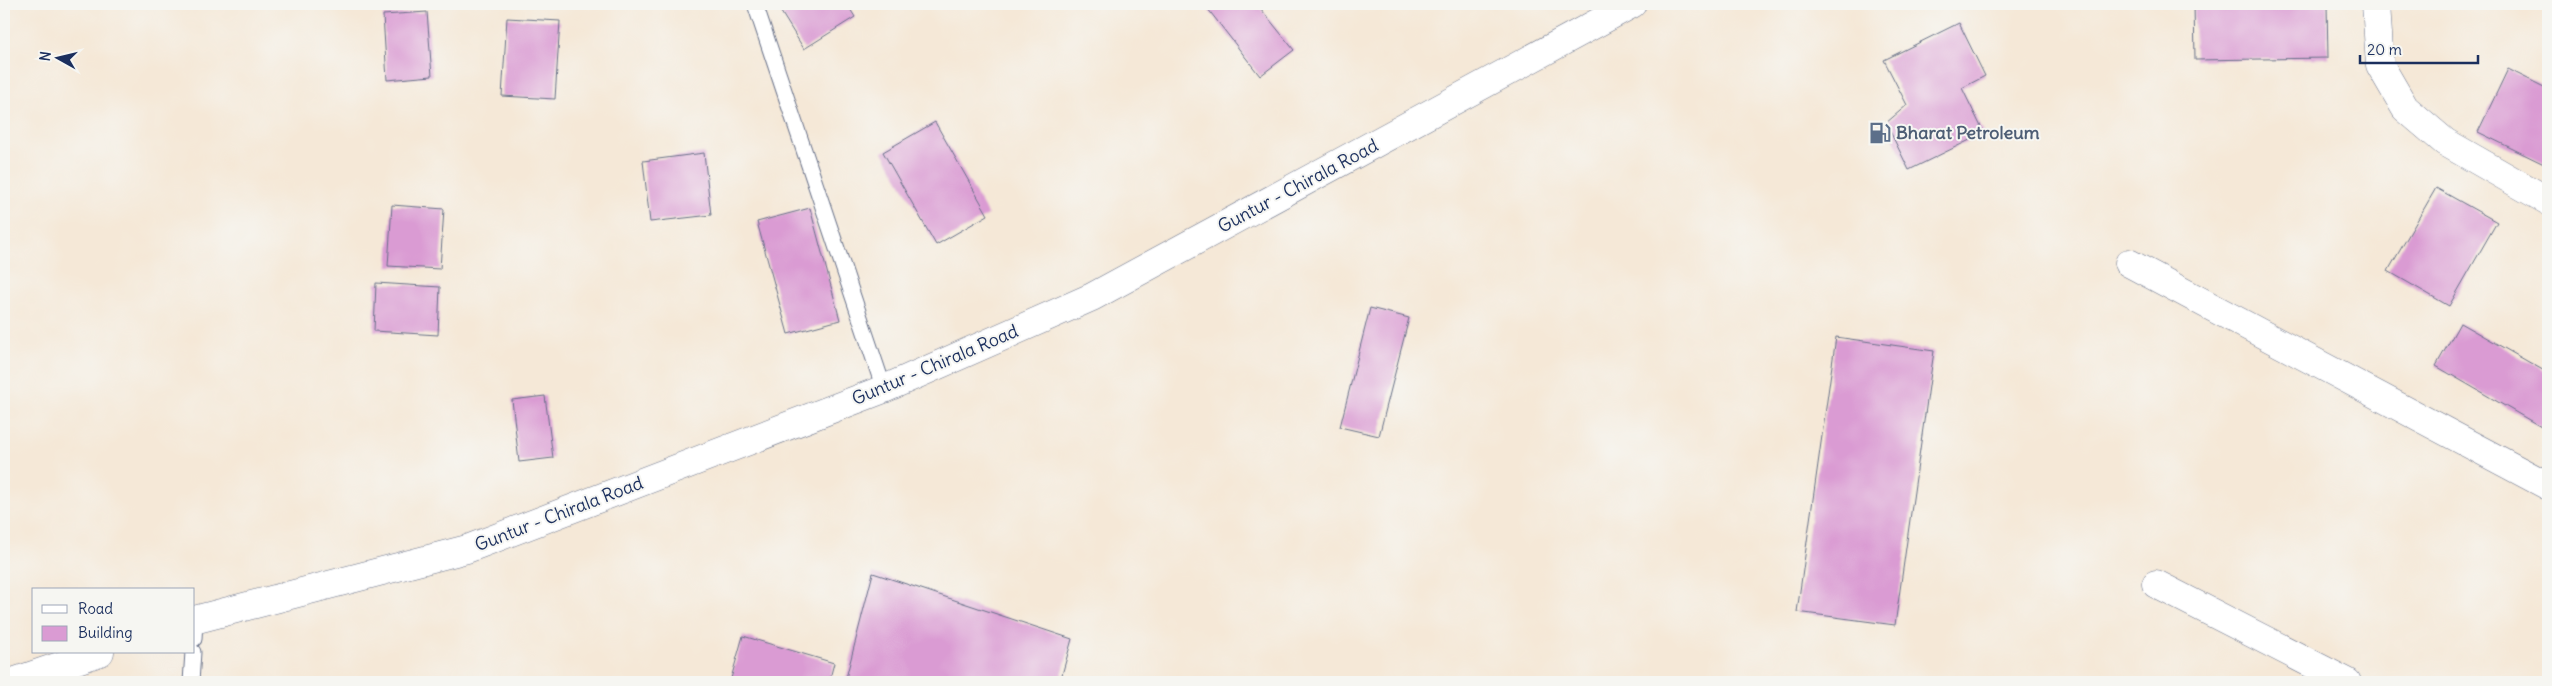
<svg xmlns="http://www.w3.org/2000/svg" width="2552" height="686" font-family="Delius,sans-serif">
  <rect width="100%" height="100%" fill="#f6f6f2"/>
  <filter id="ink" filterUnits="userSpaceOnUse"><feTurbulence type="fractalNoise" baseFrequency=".02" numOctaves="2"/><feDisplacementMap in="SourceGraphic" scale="10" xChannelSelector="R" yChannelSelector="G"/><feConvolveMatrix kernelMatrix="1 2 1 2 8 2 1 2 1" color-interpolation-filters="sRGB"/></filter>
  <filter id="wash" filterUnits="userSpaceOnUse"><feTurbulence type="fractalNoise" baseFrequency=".0096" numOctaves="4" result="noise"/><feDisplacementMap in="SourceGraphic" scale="20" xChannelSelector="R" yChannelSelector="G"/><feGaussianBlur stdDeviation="1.12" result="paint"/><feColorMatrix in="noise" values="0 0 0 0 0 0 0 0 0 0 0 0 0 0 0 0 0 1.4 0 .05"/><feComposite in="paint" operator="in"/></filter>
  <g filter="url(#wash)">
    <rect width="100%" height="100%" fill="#f5e8d7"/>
    <g id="blocks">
      <path fill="#da9bd3" d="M776,4H847L855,17L804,49Z
        M1204,4H1257L1294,50L1260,76Z
        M2194,4H2327L2328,58L2195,60Z
        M427,12L432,76L387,80L383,15Z
        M507,18L560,21L555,99L502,96Z
        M1959,23L1985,76L1962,88L1984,133L1909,170L1886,123L1907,105L1884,60Z
        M2508,69L2548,89V166L2478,132Z
        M935,122L988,215L936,245L883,152Z
        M704,153L711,215L650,222L643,161Z
        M2436,188L2497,222L2449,306L2388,271Z
        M392,205L444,209L440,269L388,266Z
        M810,208L840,320L788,334L757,222Z
        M376,283L440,287L438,335L374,331Z
        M1370,308L1409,318L1379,436L1340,427Z
        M2460,323L2548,373V431L2436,366Z
        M1836,337L1934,351L1895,625L1797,612Z
        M545,396L553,458L519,462L512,400Z
        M873,573L1072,639L1060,682H845Z
        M743,636L834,663L829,682H730Z"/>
    </g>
  </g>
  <g filter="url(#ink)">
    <use href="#blocks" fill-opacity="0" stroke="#677088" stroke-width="1"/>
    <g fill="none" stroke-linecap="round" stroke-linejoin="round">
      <g stroke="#677088" stroke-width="17">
        <path id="service" d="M755,4L884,389
          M194,639L195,620
          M191,682L193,652"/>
      </g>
      <g stroke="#677088" stroke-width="29">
        <path id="minor" d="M2376,4L2380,65L2405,108L2445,142L2548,201
          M2129,263L2548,486
          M2156,584L2347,682"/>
      </g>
      <g stroke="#677088" stroke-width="29">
        <path id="primary" d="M194,620L467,549L884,389L1092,297L1632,4
          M13,682L100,652"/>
      </g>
      <use href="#service" stroke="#fff" stroke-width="15"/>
      <use href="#minor" stroke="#fff" stroke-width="28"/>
      <use href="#primary" stroke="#fff" stroke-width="28"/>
    </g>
  </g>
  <defs>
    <g id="fuel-bare" transform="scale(1.725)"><path d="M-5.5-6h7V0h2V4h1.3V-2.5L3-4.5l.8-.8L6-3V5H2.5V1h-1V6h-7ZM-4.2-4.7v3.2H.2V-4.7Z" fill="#5c6f8a" stroke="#f6f6f2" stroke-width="2.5" paint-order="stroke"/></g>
  </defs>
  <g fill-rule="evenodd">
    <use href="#fuel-bare" x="1880" y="133"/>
  </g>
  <g text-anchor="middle" stroke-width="4" stroke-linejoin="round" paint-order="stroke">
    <g font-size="18" font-weight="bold" fill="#4e5e75" stroke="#f6f6f2" text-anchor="start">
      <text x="1896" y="139">Bharat Petroleum</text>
    </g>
    <g font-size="18" fill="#1b2f5e" stroke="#f6f6f2">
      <text transform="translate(1298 186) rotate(-28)" y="6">Guntur - Chirala Road</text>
      <text transform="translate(935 365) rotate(-23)" y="6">Guntur - Chirala Road</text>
      <text transform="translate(559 514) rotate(-21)" y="6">Guntur - Chirala Road</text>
    </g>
  </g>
  <rect width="2552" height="686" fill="none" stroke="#f6f6f2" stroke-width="20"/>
  <rect x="32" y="588" width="162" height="65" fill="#f6f6f2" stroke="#9ea6b7"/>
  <rect x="42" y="605" width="25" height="8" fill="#ffffff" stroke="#9ea6b7"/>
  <text x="78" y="614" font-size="15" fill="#1b2f5e">Road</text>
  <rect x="42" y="626" width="25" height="15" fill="#da9bd3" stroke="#9ea6b7"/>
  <text x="78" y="638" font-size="15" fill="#1b2f5e">Building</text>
  <g transform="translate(58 58) rotate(278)" stroke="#f6f6f2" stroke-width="4" paint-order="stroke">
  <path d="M0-4L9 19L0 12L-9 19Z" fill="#1b2f5e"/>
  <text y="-8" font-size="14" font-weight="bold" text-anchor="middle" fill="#1b2f5e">N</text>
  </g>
  <path d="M2360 55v8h118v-8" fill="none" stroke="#1b2f5e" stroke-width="2.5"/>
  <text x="2367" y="55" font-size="15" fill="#1b2f5e" stroke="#f6f6f2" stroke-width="4" paint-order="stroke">20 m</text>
</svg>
